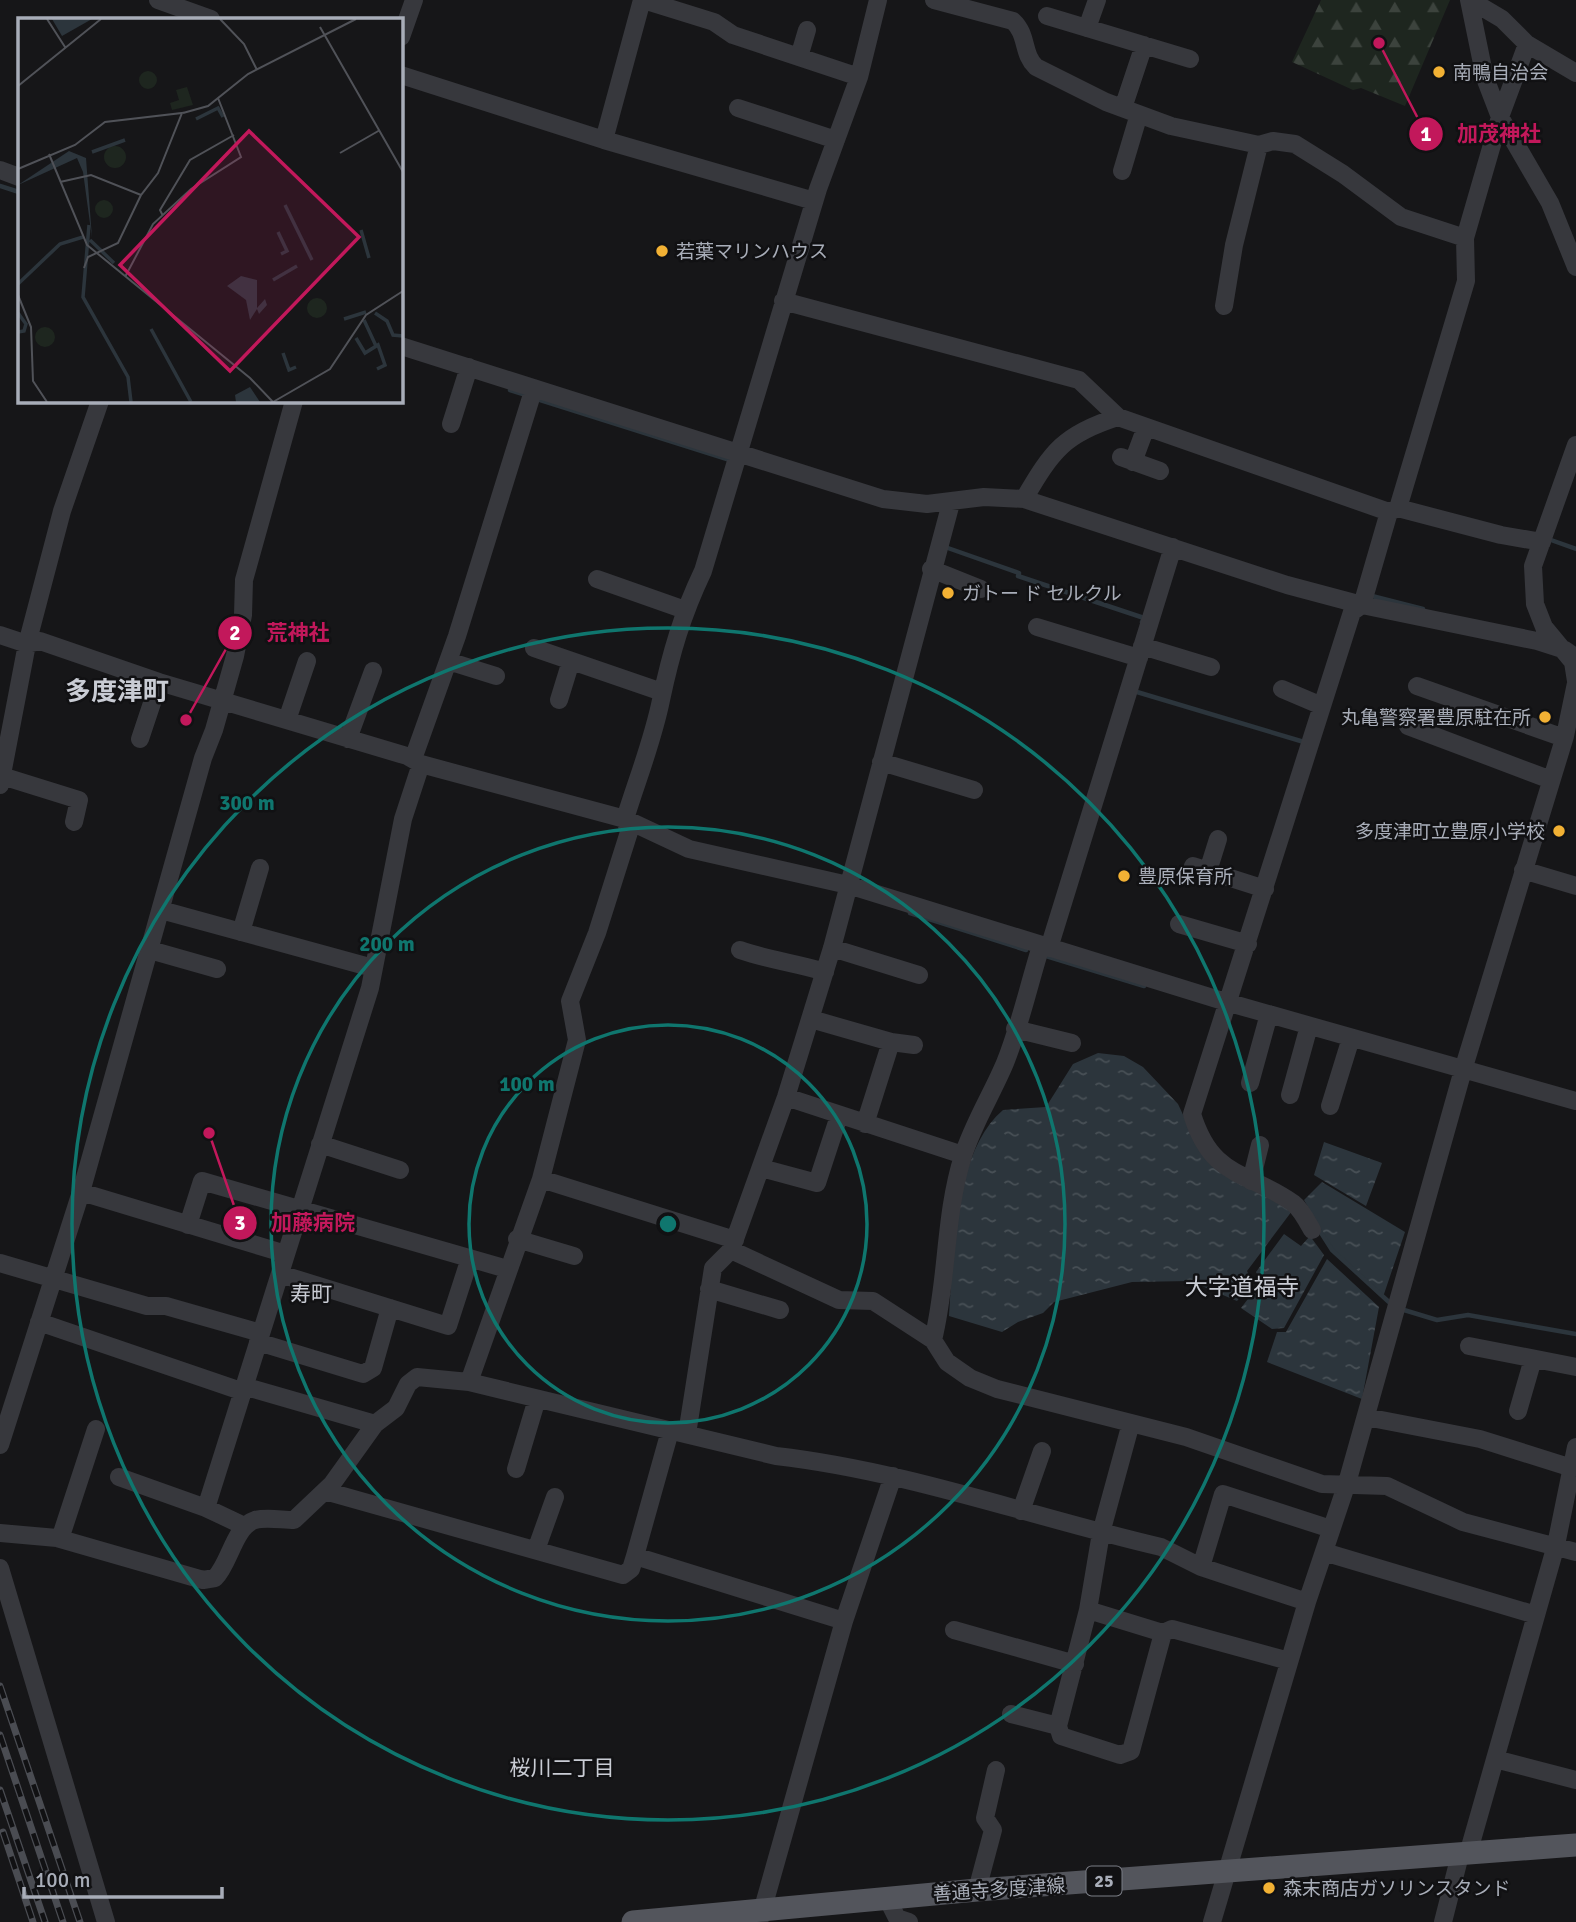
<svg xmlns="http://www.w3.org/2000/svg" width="1576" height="1922" font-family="Signika,'Noto Sans JP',sans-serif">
  <defs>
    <pattern id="forest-firs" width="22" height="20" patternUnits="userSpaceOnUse" patternTransform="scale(1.75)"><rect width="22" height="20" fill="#1e261f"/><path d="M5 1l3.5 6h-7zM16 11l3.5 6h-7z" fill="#3c433d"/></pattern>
    <pattern id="water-ripples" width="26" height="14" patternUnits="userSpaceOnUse" patternTransform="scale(1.75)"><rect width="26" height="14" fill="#2c353c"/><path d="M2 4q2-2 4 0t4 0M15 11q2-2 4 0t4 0" fill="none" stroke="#485056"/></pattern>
  </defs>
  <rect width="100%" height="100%" fill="#161618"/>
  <path fill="url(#forest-firs)" d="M1321,0H1450L1405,106L1361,88L1353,90L1292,62Z"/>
  <path fill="url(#water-ripples)" d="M1098,1053L1124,1056L1143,1067L1178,1104L1193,1136L1292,1211L1247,1271L1252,1282L1237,1301L1190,1281L1132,1282L1054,1302L1043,1313L1018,1322L1002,1332L949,1316C953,1256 954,1151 1003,1110L1046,1107L1073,1064Z
    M1324,1142L1382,1163L1366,1206L1314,1175Z
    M1322,1182L1405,1232L1383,1297L1333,1250L1304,1200Z
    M1284,1234L1301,1246L1310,1236L1324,1255L1284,1328L1272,1329L1241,1308L1261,1282L1256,1272Z
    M1327,1259L1379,1307L1362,1399L1267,1362L1277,1332H1286Z"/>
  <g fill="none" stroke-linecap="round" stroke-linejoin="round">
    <path stroke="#2c353c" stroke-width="4.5" d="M0,186L19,192
      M510,390L526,395
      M537,399L730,460
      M1551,540L1576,549
      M945,547L1019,573L1018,576L1144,618L1142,622
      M1372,596L1423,609
      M1137,692L1304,742
      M910,913L1026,950
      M1046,956L1144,986
      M1318,1228L1332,1250L1390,1303
      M1404,1310L1437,1320L1468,1315L1576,1334"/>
    <path stroke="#37383d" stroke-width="18" d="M158,0L211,19
      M643,0L714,22L733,35L859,77
      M934,0L1013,21C1028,35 1022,54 1036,67L1106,102L1171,126L1259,145L1273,141L1295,144L1343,174L1401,217L1465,238
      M1469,0L1485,78L1500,117L1550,203L1576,267
      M1470,0L1502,19L1527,44
      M1047,16L1190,59
      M1087,28L1097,0
      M401,37L414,0
      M799,57L807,30
      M401,75L604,140L814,201
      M738,108L836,140
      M1123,108L1144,45
      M604,140L642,0
      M0,170L19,177
      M1122,171L1139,114
      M783,301L1079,380L1118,417
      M1224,306L1234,245L1259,145
      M401,346L883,499L927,504L984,497L1024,499L1287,585L1362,605L1537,641L1565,650L1576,658
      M451,424L469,367
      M1576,445L1533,566L1535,604L1544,627L1573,662L1576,681
      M1121,457L1160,471
      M1133,462L1146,427
      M1024,499C1052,451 1064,434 1118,417L1389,512L1398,508L1501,535L1542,542
      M1398,508L1466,281L1465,238L1500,117L1527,44L1576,73
      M931,569L981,589
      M597,579L685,610
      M1037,627L1139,658
      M0,635L27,644L40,641L159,682L407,756L421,764L625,819L689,849L848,885L1226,1002L1576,1101
      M1142,646L1211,667
      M534,648L662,692
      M448,661L496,676
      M1417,686L1564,738
      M1282,689L1322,706
      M559,700L571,661
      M287,720L307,661
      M1408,726L1551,780
      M140,739L159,682
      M348,739L373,671
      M413,759L457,636L534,388
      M881,762L974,790
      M2,776L79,800L74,822
      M0,785L27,644L62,511L100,401
      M1193,866L1265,889
      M1523,870L1576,886
      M1208,871L1218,839
      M161,910L373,968
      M1179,924L1248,944
      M241,932L260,868
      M832,948L919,975
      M1049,948L1173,547
      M150,950L217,969
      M740,950C768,960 796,963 825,972
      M811,1019L891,1042L914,1045
      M1015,1029L1072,1043
      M1250,1083L1269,1014
      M1290,1095L1309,1026
      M786,1097L963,1155
      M1330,1106L1351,1038
      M865,1124L891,1042
      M320,1144L400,1170
      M761,1168L817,1183L839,1116
      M541,1179L735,1240
      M1251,1181L1260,1145
      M81,1192L286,1254
      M188,1225L202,1181L507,1269
      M1312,1230C1307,1221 1301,1209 1293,1203C1246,1170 1212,1179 1192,1114L1352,612L1362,605L1389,512
      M517,1239L574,1256
      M731,1250L839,1300L873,1301L933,1340L947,1362L970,1378L997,1389L1186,1437L1322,1484L1387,1486L1463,1522L1576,1552
      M0,1263L147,1306H166L261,1333
      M280,1274L448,1326L470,1258
      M709,1289L780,1310
      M39,1322L241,1391L250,1388L375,1424
      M933,1340C948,1280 944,1216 963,1156C973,1124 992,1094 1005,1063C1020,1026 1029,984 1041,946
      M258,1342L363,1374L373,1368L390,1308
      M1469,1346L1576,1367
      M469,1382L541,1179L577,1040L570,1001L597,933L629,832L625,819C637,780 653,740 661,700C671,653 682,615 703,571L818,189L859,77L878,0
      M1518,1411L1533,1359
      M1366,1417L1480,1439L1572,1468
      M670,1431L635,1556L844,1621
      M687,1434L713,1268L731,1250L786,1097L832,948L951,503
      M0,1445L81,1192L203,758L214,730L235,656L243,615L244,580L294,401
      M516,1469L537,1399
      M119,1477L206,1508L244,1526
      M325,1491L623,1575L631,1569L635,1556
      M206,1508L370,988L403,819L421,764
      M1021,1511L1042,1451
      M0,1533L57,1538L203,1580L215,1578C230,1563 234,1527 255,1520C266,1517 282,1520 294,1520L332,1484L375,1424L396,1408L408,1384L417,1377L469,1382L776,1456C907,1471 1032,1517 1161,1547L1201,1567L1307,1602
      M60,1539L96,1429
      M536,1550L555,1497
      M1324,1552L1536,1615
      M1201,1567L1223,1494L1331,1529
      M0,1568L106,1922
      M1088,1610L1101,1533L1131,1423
      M954,1630L1075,1664
      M1163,1633L1088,1610L1058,1726L1061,1736L1120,1755L1131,1751L1163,1633L1172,1629L1289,1661
      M1011,1714L1058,1726
      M1495,1759L1576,1780
      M1468,1854L1556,1545L1576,1447
      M977,1890L993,1830L985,1818L996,1770
      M887,1898L897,1918L909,1922
      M759,1922L844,1621L893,1476
      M1212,1922L1307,1602L1347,1483L1463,1070L1565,736L1576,683
      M1443,1922L1460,1855"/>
    <path stroke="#53555c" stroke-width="23" d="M633,1922L977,1890L1576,1845"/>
    <g stroke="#4a4c52" stroke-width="7">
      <path id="rail" d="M0,1686L80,1922
        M0,1735L63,1922
        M0,1790L45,1922
        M3,1832L33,1922"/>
    </g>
    <use href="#rail" stroke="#111113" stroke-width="4.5" stroke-dasharray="13" stroke-linecap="butt"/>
  </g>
  <g fill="none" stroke="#0f766e" stroke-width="3.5">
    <circle cx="668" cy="1224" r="199"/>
    <circle cx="668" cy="1224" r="397"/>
    <circle cx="668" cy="1224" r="596"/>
  </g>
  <g fill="#f2b134" stroke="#111113" stroke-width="2.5">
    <circle cx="1439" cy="72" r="7"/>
    <circle cx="662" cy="251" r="7"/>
    <circle cx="948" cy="593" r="7"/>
    <circle cx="1545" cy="717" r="7"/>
    <circle cx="1559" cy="831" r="7"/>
    <circle cx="1124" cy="876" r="7"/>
    <circle cx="1269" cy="1888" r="7"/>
  </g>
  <g text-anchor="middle" stroke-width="5" stroke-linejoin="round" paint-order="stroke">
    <rect fill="#111113" stroke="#7b7e86" stroke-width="2" x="1086.5" y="1866.5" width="35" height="29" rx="5"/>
    <g font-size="18" font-weight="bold" fill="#a8adb8">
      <text x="1104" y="1887">25</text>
    </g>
    <g font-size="19" fill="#a8adb8" stroke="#111113" text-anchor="start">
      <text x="1453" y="79">南鴨自治会</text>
      <text x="676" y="258">若葉マリンハウス</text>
      <text x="962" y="600">ガトー ド セルクル</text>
      <text x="1531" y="724" text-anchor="end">丸亀警察署豊原駐在所</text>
      <text x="1545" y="838" text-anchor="end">多度津町立豊原小学校</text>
      <text x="1138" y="883">豊原保育所</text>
      <text x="1283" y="1895">森末商店ガソリンスタンド</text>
    </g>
    <g font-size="19" fill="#a8adb8" stroke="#111113">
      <text transform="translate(999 1889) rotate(-4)" y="7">善通寺多度津線</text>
    </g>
    <g font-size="21" fill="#c9ccd4" stroke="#111113">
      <text x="311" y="1301">寿町</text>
      <text x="562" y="1775">桜川二丁目</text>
    </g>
    <g font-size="23" fill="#c9ccd4" stroke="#111113">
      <text x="1242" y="1295">大字道福寺</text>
    </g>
    <g font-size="26" font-weight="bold" fill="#c9ccd4" stroke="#111113">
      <text x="117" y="700">多度津町</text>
    </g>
  </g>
  <g transform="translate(18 18)">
    <rect width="385" height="385" fill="#161618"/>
    <path d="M121 62a9 9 0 1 1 18 0a9 9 0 1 1-18 0ZM169,69L175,87L154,92L152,85L161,82L158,72ZM86 139a11 11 0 1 1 22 0a11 11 0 1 1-22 0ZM77 191a9 9 0 1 1 18 0a9 9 0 1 1-18 0ZM289 290a10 10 0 1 1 20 0a10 10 0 1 1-20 0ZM17 319a10 10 0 1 1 20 0a10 10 0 1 1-20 0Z" fill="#1e261f"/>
    <path d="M34,1H74L44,18ZM51,133L68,140L74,220L65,154L59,140L0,167ZM223,258L239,262V290L247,281L249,287L241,296L239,291L232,302L228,282L209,268ZM232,369L242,384H218L217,377Z" fill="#2c353c"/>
    <path fill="none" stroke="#2c353c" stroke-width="3.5" d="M178,101L200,90L205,99M74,134L107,122M267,187L294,242M71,207L65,279L110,359L113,384M343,212L351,240M260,214L269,233L263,236M72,222L96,245M255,262L279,248M0,266L42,226L65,219M0,295L8,306L6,313L0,314M357,295L369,303L375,317L385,318M326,301L348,294M346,302L358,328M133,311L173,384M338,320L347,335L360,327L367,347L359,351M265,335L271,352L278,349"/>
    <path fill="none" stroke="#505258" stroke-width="2" d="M29,1L47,29M202,1L226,26L239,52M302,9L385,154M0,68L83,1M165,95L190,88L230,56L338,1M322,135L362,112M31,136L69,227L232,360L255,384M0,151L57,127L87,104L164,95L140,155L123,177L73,157L42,164M145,198L142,192L172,142L216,117M66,250L70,239L100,225L123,177M107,259L135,206L173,171L223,139L200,80M0,277L13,309L15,363L29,384M255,384L312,351L348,297L385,273"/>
    <path fill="#c2185b" fill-opacity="0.15" stroke="#c2185b" stroke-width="3.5" d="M231,113L341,219L212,353L102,247Z"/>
    <rect width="385" height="385" fill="none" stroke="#a8adb8" stroke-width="3.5"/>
  </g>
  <circle cx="668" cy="1224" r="10" fill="#0f766e" stroke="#111113" stroke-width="3.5"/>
  <g font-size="21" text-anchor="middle" font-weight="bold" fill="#0f766e" stroke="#111113" stroke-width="5" stroke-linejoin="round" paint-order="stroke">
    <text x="247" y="810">300 m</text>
    <text x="387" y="951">200 m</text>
    <text x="527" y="1091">100 m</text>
  </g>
  <path fill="none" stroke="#c2185b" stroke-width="2.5" d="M1379 43L1426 134M186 720L235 633M209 1133L240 1223"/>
  <g fill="#c2185b" stroke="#111113" stroke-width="2.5">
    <circle cx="1379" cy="43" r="7"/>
    <circle cx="186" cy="720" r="7"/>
    <circle cx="209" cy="1133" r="7"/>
    <circle cx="1426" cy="134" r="18"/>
    <circle cx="235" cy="633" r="18"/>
    <circle cx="240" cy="1223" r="18"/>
  </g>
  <g font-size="21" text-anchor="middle" font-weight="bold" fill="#fff">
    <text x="1426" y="141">1</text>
    <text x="235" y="640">2</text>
    <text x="240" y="1230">3</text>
  </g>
  <g font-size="21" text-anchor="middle" font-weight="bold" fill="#c2185b" stroke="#111113" stroke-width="5" stroke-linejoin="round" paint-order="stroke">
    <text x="1499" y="141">加茂神社</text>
    <text x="298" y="640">荒神社</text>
    <text x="313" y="1230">加藤病院</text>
  </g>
  <path d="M24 1887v10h198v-10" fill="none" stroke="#a8adb8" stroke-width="3.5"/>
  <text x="35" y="1887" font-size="21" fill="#a8adb8" stroke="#111113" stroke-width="5" paint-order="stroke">100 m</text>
</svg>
